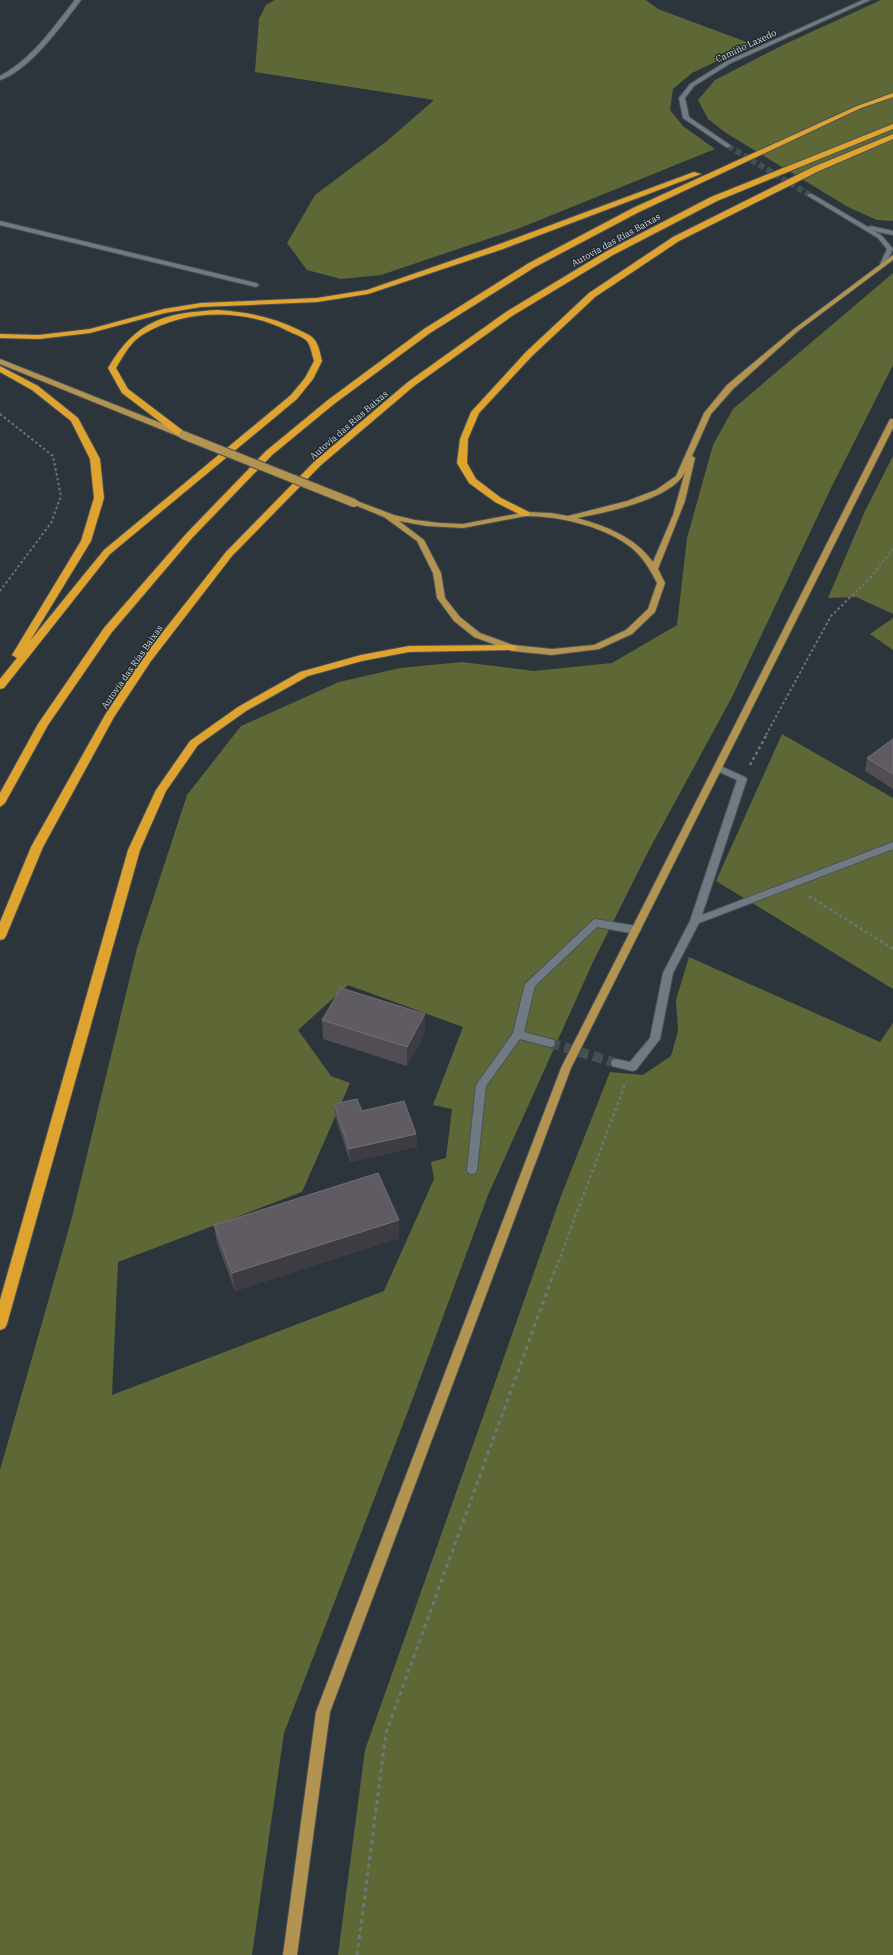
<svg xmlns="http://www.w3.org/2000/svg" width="893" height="1955" font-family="'IBM Plex Serif',serif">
  <rect width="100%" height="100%" fill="#2c353b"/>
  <path fill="#5e6837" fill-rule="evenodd" d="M275,0H646L658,9L752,44L692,73L673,89L670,110L683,126L715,149L520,228L381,275L341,279L307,270L287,243L315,195L387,141L434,100L255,72L259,19L266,5Z
    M881,0H893V221L877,220L848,207L726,133L708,119L698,100L715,80L783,45Z
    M893,273V365L832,486L732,697L649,850L593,962L488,1195L410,1406L284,1733L252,1955H0V1470L71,1221L137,948L187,795L241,726L339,682L400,668L462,662L534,671L612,663L677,625L687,538L713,445L733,409ZM348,985L463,1027L433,1105L452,1109L446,1158L431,1162L434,1179L384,1291L112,1395L118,1262L302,1192L350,1083L331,1076L298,1030Z
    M893,456V614L856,597L828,598L865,511Z
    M893,618V650L870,634Z
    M782,734L893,798V989L716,881Z
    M689,957L880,1042L893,1023V1955H338L365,1750L561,1196L610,1072L643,1075L671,1056L678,1031L676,1000Z"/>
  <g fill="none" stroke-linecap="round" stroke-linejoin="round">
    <path stroke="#454e53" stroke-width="6" stroke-dasharray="6 3" stroke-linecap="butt" d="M728,146L810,195"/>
    <path stroke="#454e53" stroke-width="10" stroke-dasharray="10 5" stroke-linecap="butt" d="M550,1043L616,1063"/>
    <g stroke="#4a5157" stroke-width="2">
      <path id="minor" d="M75,0H81C62,25 30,70 0,80V76C32,59 53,28 75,0Z
        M863,0H870L731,63L694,86L685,98L689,117L730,145V147H726L683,118L679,98L690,84L727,61Z
        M808,194H812L868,227L871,226L893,231V235L874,231L882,236L893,249L885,265L880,264L887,249L878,238L808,196Z
        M0,221L256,283L259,285L256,287L0,225Z
        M718,765L745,777L747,779L702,915L893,842V849L699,923L673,973L660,1039L636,1070L632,1071L612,1066L611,1063L612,1060L616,1059L630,1062L650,1038L663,973L690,921L737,780L715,770L714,768L715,766Z
        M595,919L636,926L641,930L636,934L597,927L535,986L524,1032L554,1040L555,1043L554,1046L550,1047L520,1039L486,1086L477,1170L476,1173L472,1174L468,1173L467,1170L476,1085L513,1033L525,984L592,921Z"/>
    </g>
    <g stroke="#4a5157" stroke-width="2">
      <path id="major" d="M893,255V260L798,331L733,389L711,414L692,456L695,458L685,501L658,569L665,583L655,612L632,634L599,649L552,655L512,651L474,637L454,621L437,598L433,573L417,541L384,517L350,503L354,501H357L394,515L415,520L440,523L463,524L526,512L551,513L568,516L627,501L656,490L676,476L704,413L727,385L794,329ZM685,472L673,515L653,562C635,537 606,526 577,518C604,513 673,499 685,472ZM526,516C560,516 608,527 634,550C644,559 651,571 657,583L648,609L626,630L594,645L552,649L513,645L480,633L460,617L445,598L441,573L424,540L399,521L427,526L463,528Z
        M0,359L186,433L187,435L186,437H180L0,364Z
        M890,419H893V428L571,1068L330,1712L297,1955H283L316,1712L561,1068Z"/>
    </g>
    <g stroke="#4a5157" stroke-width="2">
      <path id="highway" d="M893,93V97L861,108L639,212L535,267L430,333L334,404L272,455L192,538L112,632L48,725L5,803L0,807V793L38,724L104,628L186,534L266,451L328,400L424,329L529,263L633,208L857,106Z
        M893,124V129L717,201L613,255L512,316L414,386L321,465L232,556L151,661L114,717L43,847L6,936L4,939L0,940V922L31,847L105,715L143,657L226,552L315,461L408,382L506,312L607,251L711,197Z
        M893,134V139L819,171L679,241L595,297L532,356L479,413L468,439L467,463L476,479L501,498L529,512V516H523L495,502L469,483L457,463L460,439L471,412L526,352L589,293L673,237L813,167Z
        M694,172L701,174L503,249L368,294L317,302L201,307L165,313L90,333L39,339L0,338V334L39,335L90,329L164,309L201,303L317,298L367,290L497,245Z
        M218,310C247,312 273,317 299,330C304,333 309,334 313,338C319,344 320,353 322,361L313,379L297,399L110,554L4,688L0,689V679L17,658L12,655L81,541L94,498L90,459L71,421L32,390L0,372V366L38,386L78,418L100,459L104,498L91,541L30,641L104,550L291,395L305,378L314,361C312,355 311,346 307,341C302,336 294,334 288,331C244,308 184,309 142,335C130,343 123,356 116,368L128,389L186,433V437H180L122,393L108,368C136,320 165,313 218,310Z
        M512,645L516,646L517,648L516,650L409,652L362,661L308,676L246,711L198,745L166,791L140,850L7,1324L5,1328L0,1330V1300L128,850L156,790L190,741L238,707L300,672L361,655L409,646Z"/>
    </g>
    <path stroke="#6e767b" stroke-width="2" stroke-dasharray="2.5 2.5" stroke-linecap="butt" d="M0,414L53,456L61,496L51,523L0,591
      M766,735L831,616L871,577L893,549"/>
    <path stroke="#6e767b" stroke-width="2.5" stroke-dasharray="3 3" stroke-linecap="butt" d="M750,765L767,734
      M809,896L893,949
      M556,1268L626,1082"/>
    <path stroke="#6e767b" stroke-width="3" stroke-dasharray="4 4" stroke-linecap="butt" d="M357,1955L386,1733L556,1267"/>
    <use href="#minor" fill="#707a82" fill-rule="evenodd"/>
    <use href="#major" fill="#b39350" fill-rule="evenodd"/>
    <use href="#highway" fill="#dfa42f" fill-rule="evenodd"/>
    <g stroke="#4a5157" stroke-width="10" stroke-linecap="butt">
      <path id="major-bridge" d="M183,435L354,503"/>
    </g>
    <use href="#major-bridge" stroke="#b39350" stroke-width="8"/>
  </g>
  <path fill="#524c53" d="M893,739V789L865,771L867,758Z
    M322,1020L425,1033L407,1066L323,1039Z
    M334,1104L362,1111L416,1134L417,1147L350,1162L335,1116Z
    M214,1225L399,1238L235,1291L217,1243Z"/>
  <path fill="#3d3c43" d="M425,1014V1033L407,1066V1047Z
    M416,1134L417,1147L350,1162L349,1149Z
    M399,1220V1238L235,1291L232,1273Z"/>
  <path fill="#605b62" stroke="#726f76" d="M893,739V774L867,758Z
    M341,988L425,1014L407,1047L322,1020Z
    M357,1099L362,1111L404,1101L416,1134L349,1149L334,1104Z
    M378,1173L399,1220L232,1273L214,1225Z"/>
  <g text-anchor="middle" stroke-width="3" stroke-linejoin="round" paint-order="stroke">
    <g font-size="9" fill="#d4dade" stroke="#222b31">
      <text transform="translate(746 46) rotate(-25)" y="3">Camiño Laxedo</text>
      <text transform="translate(616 240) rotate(-29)" y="3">Autovía das Rías Baixas</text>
      <text transform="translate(349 425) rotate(-41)" y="3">Autovía das Rías Baixas</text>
      <text transform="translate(132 667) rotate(-55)" y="3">Autovía das Rías Baixas</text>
    </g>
  </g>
</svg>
